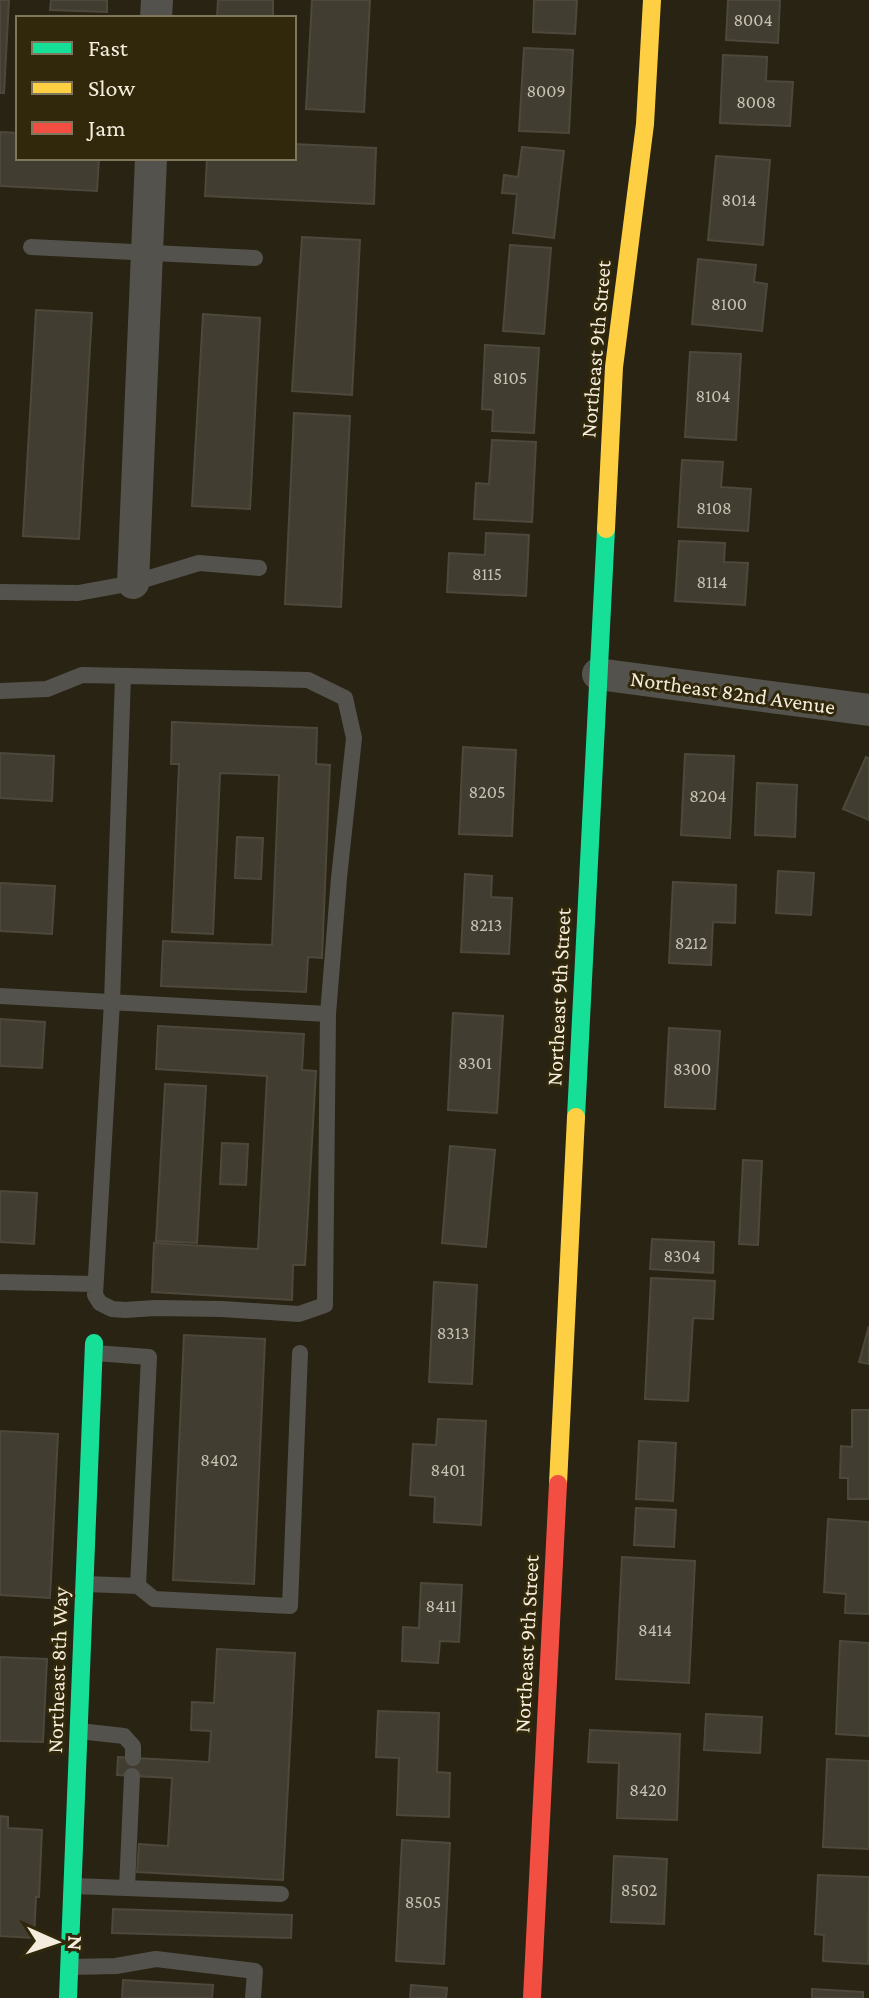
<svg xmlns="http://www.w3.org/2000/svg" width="869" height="1998" font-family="'Crimson Pro',serif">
  <rect width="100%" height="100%" fill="#282313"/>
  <path fill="#413d30" stroke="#4d483b" stroke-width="2" d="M0,0H9L4,93H0Z
    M51,0H107V12L50,10Z
    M218,0H273V18H217Z
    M312,0H370L364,112L306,109Z
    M534,0H577L575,34L533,32Z
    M728,0H780L778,43L726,40Z
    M524,48L573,50L569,133L519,131Z
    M723,55L767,57L766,81L793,82L790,126L720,123Z
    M0,132L18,133V158H99L97,191L0,186Z
    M294,144L376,148L374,204L205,196L207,158H294Z
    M522,147L564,151L554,238L513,233L517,194L502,193L504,175L518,177Z
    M716,156L770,160L763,245L708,240Z
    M302,237L360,240L352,395L292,391Z
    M510,245L551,248L544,334L503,331Z
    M698,259L756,265L754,282L767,284L762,331L692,324Z
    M36,310L92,313L79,539L23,536Z
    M203,314L260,318L250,509L192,506Z
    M485,345L539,348L534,433L492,431L493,410L482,409Z
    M690,352L741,354L736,440L685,437Z
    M294,413L350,416L341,607L285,604Z
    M492,440L536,442L532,522L474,519L476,483L489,484Z
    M682,460L723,462L721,487L751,489L748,531L678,527Z
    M486,533L529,535L526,596L447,592L449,553L485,555Z
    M679,541L725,543L724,562L748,563L745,605L675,601Z
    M172,722L317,728L316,764L330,765L322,958L308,957L306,992L161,986L163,941L272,945L279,775L220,773L213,934L172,932L179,764H171Z
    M463,747L516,750L512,836L459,834Z
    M0,753L54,756L52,801L0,798Z
    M685,754L734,756L730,838L681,835Z
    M866,757L869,758V820L843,809Z
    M757,783L797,785L795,837L755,835Z
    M237,837L263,838L261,879L235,878Z
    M778,871L814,873L811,915L776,913Z
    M465,874L492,876L491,897L512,898L509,954L461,952Z
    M673,882L736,885L735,923L713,922L711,965L669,963Z
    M0,883L55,886L52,934L0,931Z
    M453,1013L503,1016L497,1113L448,1110Z
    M0,1019L45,1022L42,1068L0,1066Z
    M158,1026L304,1034L302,1070L316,1071L305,1265H293L292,1300L152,1292L154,1243L258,1249L267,1076L156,1069Z
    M669,1028L720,1031L715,1109L665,1107Z
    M165,1084L206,1086L197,1243L156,1241Z
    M222,1143L248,1144L246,1185L220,1184Z
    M450,1146L495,1150L486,1247L442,1243Z
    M743,1160L762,1161L758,1245L739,1244Z
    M0,1191L37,1193L34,1244L0,1242Z
    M652,1239L714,1242L713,1273L650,1269Z
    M651,1278L715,1281L713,1319L693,1318L688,1401L645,1399Z
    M434,1282L477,1285L472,1384L429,1382Z
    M869,1326V1364L859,1362Z
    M184,1335L265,1339L254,1584L173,1580Z
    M852,1410H869V1499H848V1478H840L841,1446L852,1447Z
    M438,1419L486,1421L481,1525L434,1522L435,1497L410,1495L413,1444L436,1445Z
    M0,1431L58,1434L50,1598L0,1595Z
    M639,1441L676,1443L673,1501L636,1499Z
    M636,1508L676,1510L674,1547L634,1545Z
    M828,1519L869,1522V1614L845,1613L846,1594L824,1592Z
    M622,1557L695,1561L689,1683L616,1679Z
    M421,1583L462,1585L459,1642L440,1641L438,1663L402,1661L403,1627L419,1628Z
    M840,1641L869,1643V1736L836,1734Z
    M217,1649L295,1653L283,1880L137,1872L139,1844L168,1846L172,1778L117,1775L118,1757L209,1762L211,1731L191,1730L192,1702L214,1703Z
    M0,1657L47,1659L43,1742L0,1741Z
    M378,1711L439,1713L437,1772L450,1773L449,1817L397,1815L399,1758L376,1757Z
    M706,1714L762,1717L760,1753L704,1750Z
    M590,1730L680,1734L677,1820L617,1818L619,1763L588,1762Z
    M827,1759L869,1761V1849L823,1847Z
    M0,1816L8,1817V1828L42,1830L39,1897H36L34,1938L0,1936Z
    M402,1840L450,1843L444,1964L396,1961Z
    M614,1856L667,1859L664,1924L611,1922Z
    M818,1875L869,1877L868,1964L823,1961L824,1935L815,1934Z
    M113,1909L292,1915L291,1938L112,1933Z
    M123,1980L213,1985L212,1998H122Z
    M411,1985L447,1988L446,1998H410Z
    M812,1989L863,1992V1998H812Z"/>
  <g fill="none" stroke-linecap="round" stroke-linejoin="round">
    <path stroke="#54524c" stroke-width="16" d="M31,247L255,258
      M0,592L78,593L133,583L199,563L259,568
      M0,691L47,689L82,675L308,680L345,698L354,738L339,878L328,1014L325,1305L299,1314L222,1309L155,1308L125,1310L112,1309L100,1303L95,1295L112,1002L123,676
      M0,996L328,1014
      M0,1282L95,1284
      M86,1584L138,1586L149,1357L95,1353
      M138,1586L154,1599L290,1606L300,1353
      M79,1731L124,1736L133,1746V1758
      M74,1886L281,1894
      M127,1888L132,1776
      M71,1967L116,1966L156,1959L255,1971L253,1998"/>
    <path stroke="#54524c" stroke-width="32" d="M156,18L157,0
      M133,583L151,158
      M598,674L869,710"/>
    <path stroke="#16e098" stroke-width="18" d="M576,1117L606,529
      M68,1998L94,1343"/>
    <path stroke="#ffcf43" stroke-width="18" d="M606,529L614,367L645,124L652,0
      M558,1484L576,1117"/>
    <path stroke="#f24e42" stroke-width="18" d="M532,1998L558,1484"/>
  </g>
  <g text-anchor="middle" stroke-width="6" stroke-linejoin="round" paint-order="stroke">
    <g font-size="18" fill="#c7c1b2">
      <text x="753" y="26">8004</text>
      <text x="546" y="97">8009</text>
      <text x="756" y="108">8008</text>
      <text x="739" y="206">8014</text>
      <text x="729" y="310">8100</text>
      <text x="510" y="384">8105</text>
      <text x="713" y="402">8104</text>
      <text x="714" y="514">8108</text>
      <text x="487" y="580">8115</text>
      <text x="712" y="588">8114</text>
      <text x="487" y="798">8205</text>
      <text x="708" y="802">8204</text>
      <text x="486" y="931">8213</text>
      <text x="691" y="949">8212</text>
      <text x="475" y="1069">8301</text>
      <text x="692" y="1075">8300</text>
      <text x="682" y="1262">8304</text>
      <text x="453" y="1339">8313</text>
      <text x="219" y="1466">8402</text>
      <text x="448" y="1476">8401</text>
      <text x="441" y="1612">8411</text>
      <text x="655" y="1636">8414</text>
      <text x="648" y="1796">8420</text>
      <text x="639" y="1896">8502</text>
      <text x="423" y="1908">8505</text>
    </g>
    <g font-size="22" fill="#f4eddd" stroke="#31270a">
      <text transform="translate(595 349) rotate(-85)" y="8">Northeast 9th Street</text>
      <text transform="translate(733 692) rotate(8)" y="8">Northeast 82nd Avenue</text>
      <text transform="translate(558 997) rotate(-87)" y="8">Northeast 9th Street</text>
      <text transform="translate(526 1644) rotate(-87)" y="8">Northeast 9th Street</text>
      <text transform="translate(57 1670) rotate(-88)" y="8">Northeast 8th Way</text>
    </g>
  </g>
  <rect x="16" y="16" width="280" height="144" fill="#31270a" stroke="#7f765e" stroke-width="2"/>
  <rect x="32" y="42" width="40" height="12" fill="#16e098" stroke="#7f765e" stroke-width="2"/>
  <text x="88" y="56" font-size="24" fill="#f4eddd">Fast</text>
  <rect x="32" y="82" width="40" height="12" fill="#ffcf43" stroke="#7f765e" stroke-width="2"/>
  <text x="88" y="96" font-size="24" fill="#f4eddd">Slow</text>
  <rect x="32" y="122" width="40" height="12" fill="#f24e42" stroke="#7f765e" stroke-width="2"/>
  <text x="88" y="136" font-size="24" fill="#f4eddd">Jam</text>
  <g transform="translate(56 1942) rotate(93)" stroke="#31270a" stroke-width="6" paint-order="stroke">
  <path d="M0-6L14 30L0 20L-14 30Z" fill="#f4eddd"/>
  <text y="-12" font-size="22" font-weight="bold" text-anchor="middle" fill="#f4eddd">N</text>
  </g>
</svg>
